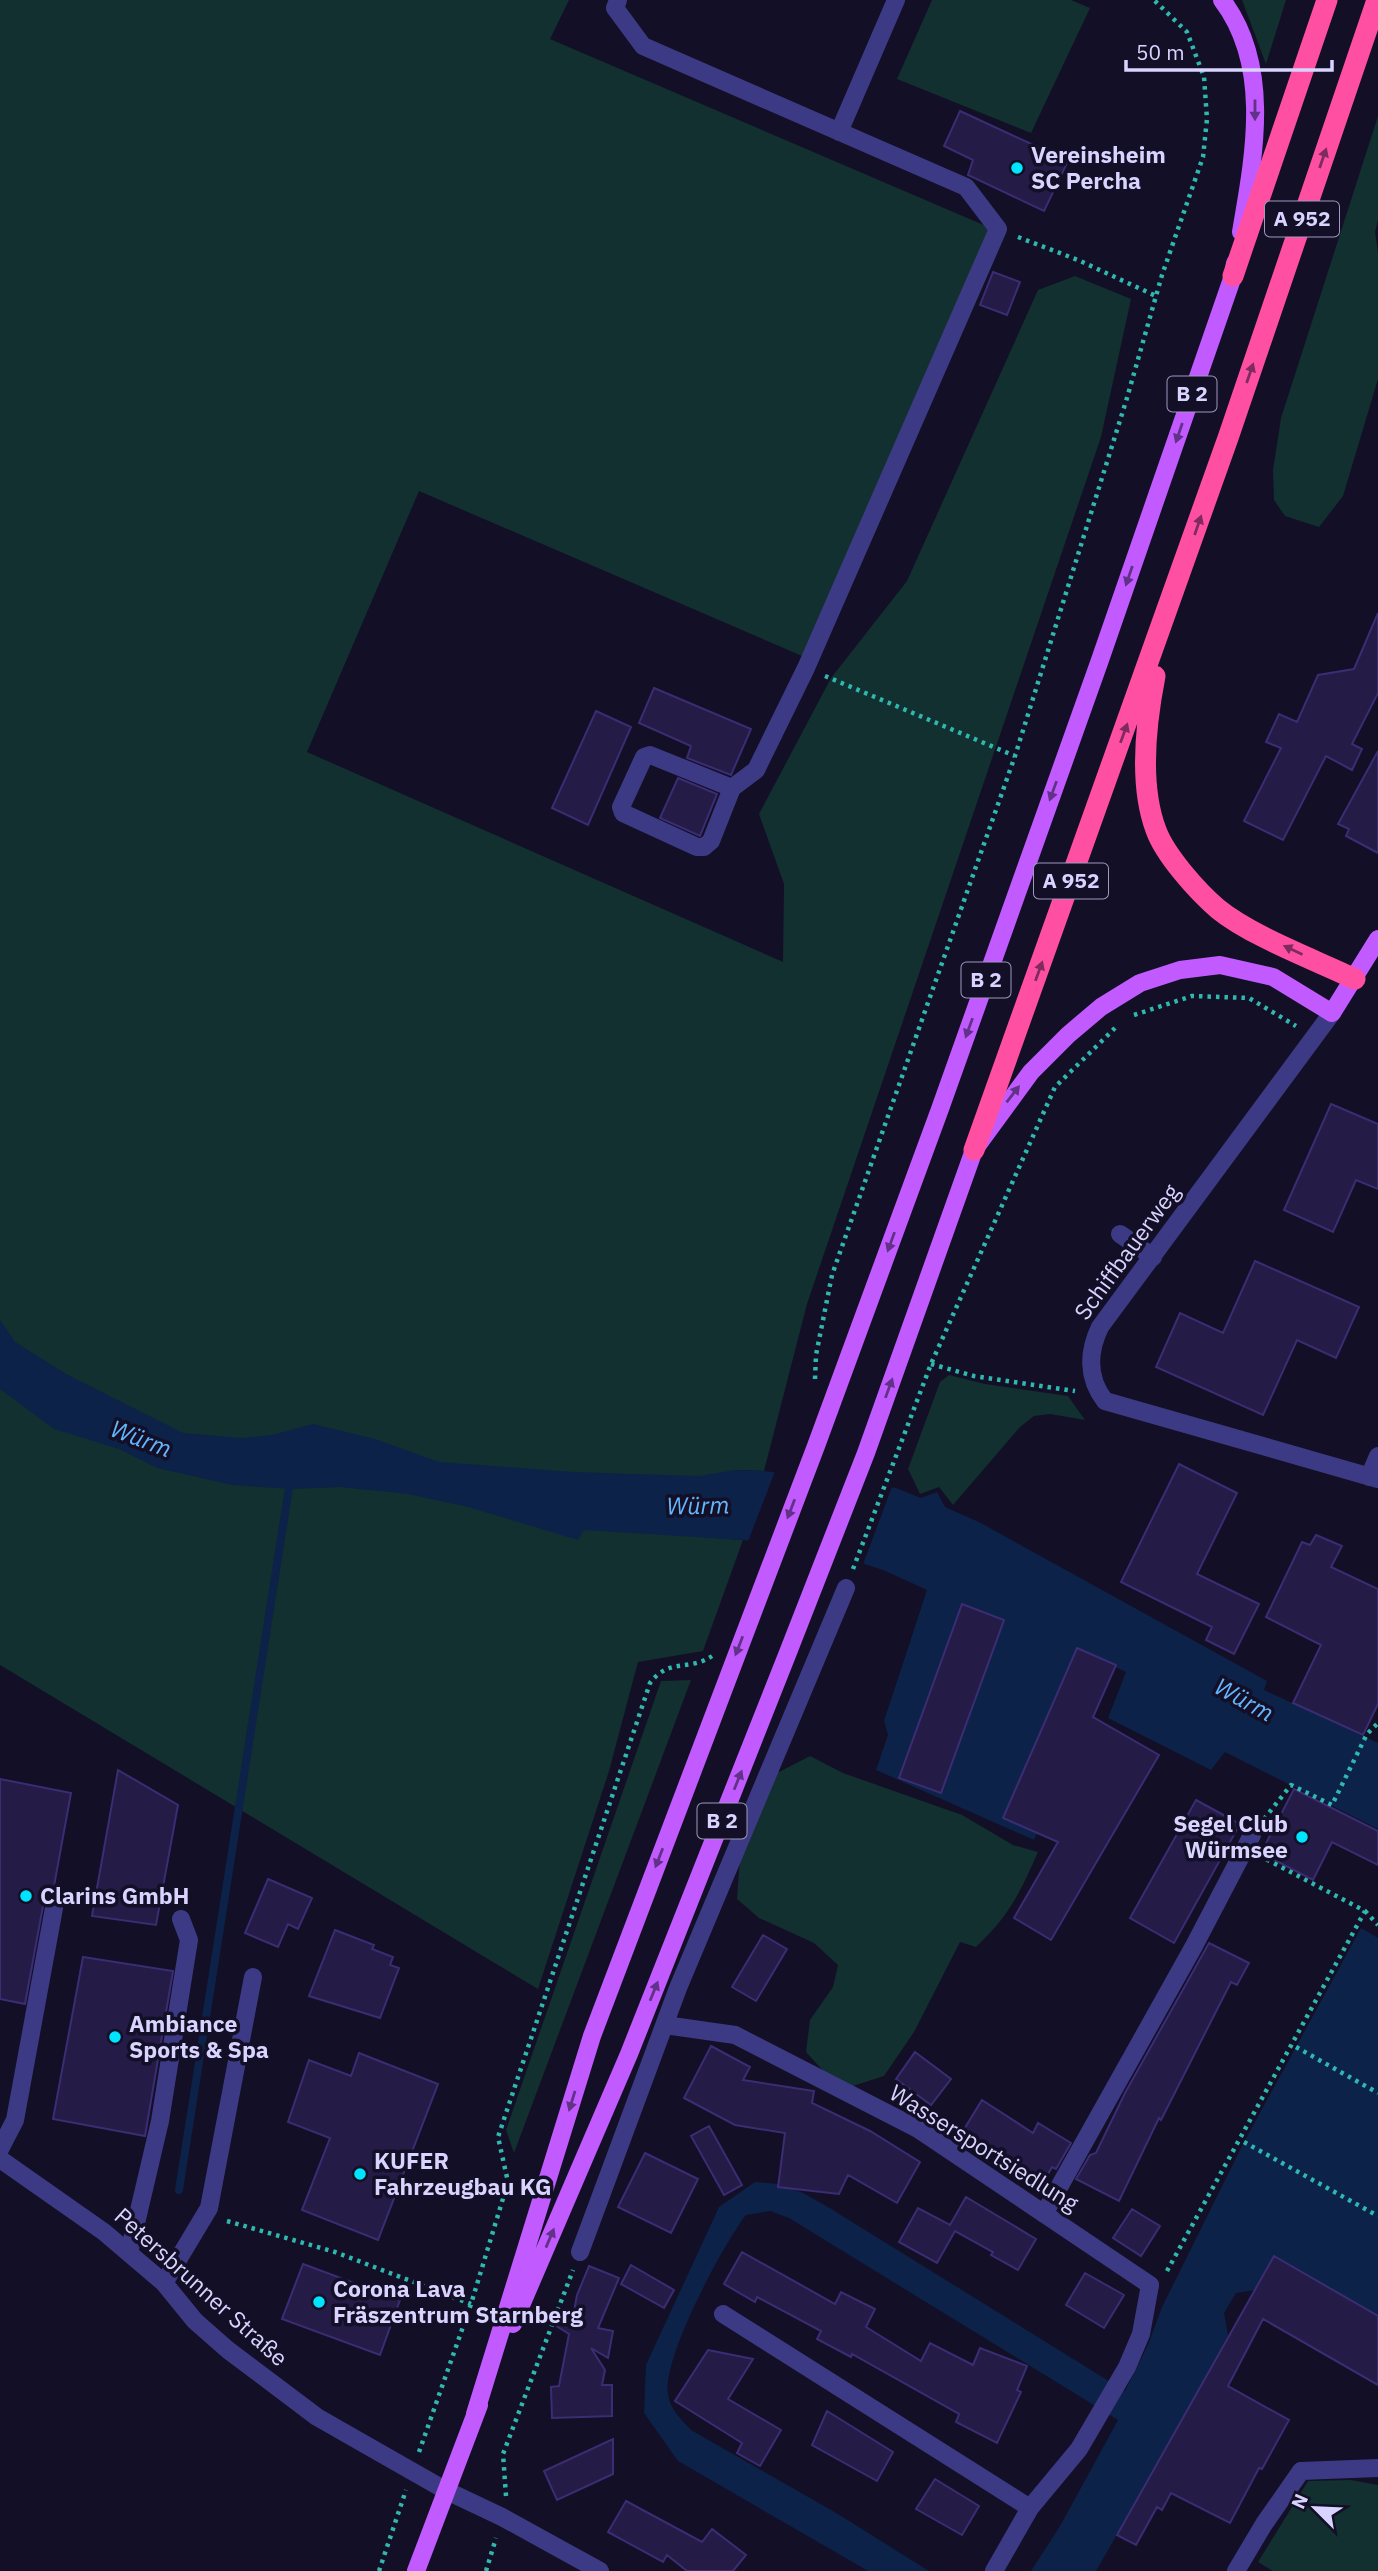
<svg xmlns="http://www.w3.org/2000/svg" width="1378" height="2571" font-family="'IBM Plex Sans',sans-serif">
  <rect width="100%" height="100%" fill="#130f26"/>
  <path fill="#12302f" d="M0,0H569L550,39L993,229L809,659L419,491L307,752L783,962L784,884L759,814L831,678L907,581L1038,290L1075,276L1131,299L1101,437L807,1304L764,1471L735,1470L676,1535L743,1540L703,1651L638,1662L609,1771L538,1989L0,1665Z
    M932,0H1071L1090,8L1031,133L897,79Z
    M1242,0H1286L1266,64Z
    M1378,116V220L1375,232L1378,253V379L1343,496L1319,527L1285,516L1274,500L1273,470L1281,418Z
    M949,1375L985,1384L1068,1396L1085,1420L1050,1414L1034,1416L1020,1427L953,1505L939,1487L920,1494L908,1469L940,1382Z
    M691,1680L514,2153L506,2130L661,1681Z
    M810,1756L843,1773L962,1815L1013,1845L1038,1852C1020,1893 1009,1916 976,1947L960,1942L914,2032L884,2076L853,2086L827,2075L806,2052L810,2020L833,1987L838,1965L814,1943L759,1918L737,1899L740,1859L777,1773Z
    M1351,2480L1378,2485V2571H1273L1258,2562L1308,2481Z"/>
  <path fill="#0c2248" d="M0,1320L15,1342L68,1375L183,1433L241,1438L272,1435L313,1424L375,1439L439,1462L574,1472L699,1476L735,1470L764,1471L896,1488L921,1498L937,1492L945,1507L979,1522L1267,1681L1264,1690L1378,1743V1829L1225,1752L1211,1770L1108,1718L1126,1672L1113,1666L1034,1840L876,1770L888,1735L884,1721L927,1590L883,1570L821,1550L743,1540L584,1530L578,1540L468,1507L408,1494L340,1487L291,1489L232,1485L157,1468L119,1449L54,1429L0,1389Z
    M1361,1928L1378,1938V2357L1262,2289L1236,2293L1224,2313L1228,2335L1191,2406L1096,2571H1031L1060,2526L1118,2420L789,2218L770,2211L746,2215C723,2245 662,2358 668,2394C670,2409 680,2418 691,2430L838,2514L929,2571H868L678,2461L644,2413L646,2365L719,2207L755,2182L778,2184L803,2193L828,2207L1125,2391L1148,2345L1162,2307L1244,2142Z"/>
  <path fill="#130f26" d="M776,1469L893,1484L862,1567L820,1554L747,1544Z"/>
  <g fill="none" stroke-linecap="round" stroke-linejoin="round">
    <path stroke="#0c2248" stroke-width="8" d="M179,2190L290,1481"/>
  </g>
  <path fill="#241b47" stroke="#3b2d73" stroke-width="2" d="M960,111L1068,161L1044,211L968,175L973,160L944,146Z
    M993,272L1020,282L1007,315L980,305Z
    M1378,613V693L1352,744L1362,749L1352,770L1326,756L1283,840L1244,821L1281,748L1266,742L1279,714L1297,722L1318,675L1354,669Z
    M654,688L751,729L731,775L687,758L691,746L639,723Z
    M596,711L631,727L588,825L552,808Z
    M1378,751V853L1346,836L1349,829L1338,824Z
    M678,778L717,794L700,836L660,818Z
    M1331,1104L1378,1124V1189L1356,1180L1333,1232L1284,1210Z
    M1255,1261L1359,1307L1336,1358L1297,1340L1263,1415L1156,1367L1180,1313L1223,1333Z
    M1179,1464L1237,1493L1197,1574L1259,1604L1234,1654L1206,1640L1212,1627L1121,1582Z
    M1316,1535L1342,1546L1331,1567L1378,1589V1704L1363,1735L1293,1703L1321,1645L1266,1617L1302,1542L1310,1545Z
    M962,1604L1004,1620L941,1793L899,1778Z
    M1077,1648L1116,1665L1093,1717L1159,1755L1051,1940L1014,1918L1058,1842L1003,1818Z
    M118,1770L178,1805L156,1925L92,1916Z
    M0,1779L71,1793L52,1897L46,1900L43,1906L25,2004L0,1999Z
    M1294,1789L1378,1831V1865L1332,1842L1313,1880L1261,1853Z
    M1196,1800L1240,1824L1174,1943L1130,1918Z
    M268,1879L312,1898L298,1929L288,1924L278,1947L245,1933Z
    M335,1930L374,1945L372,1949L393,1957L390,1965L399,1968L380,2018L309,1996Z
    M763,1935L787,1949L756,2001L732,1987Z
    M1209,1943L1249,1963L1237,1985L1231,1982L1161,2120L1159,2118L1119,2201L1076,2179L1090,2155L1096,2153L1125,2093Z
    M83,1957L173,1971L145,2136L53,2119Z
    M711,2046L750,2067L743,2080L814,2091L812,2103L870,2131L920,2162L897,2203L848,2175L839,2194L778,2187L785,2133L735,2125L684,2098Z
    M915,2052L951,2079L931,2105L896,2079Z
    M359,2053L438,2084L378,2240L302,2210L330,2138L288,2122L309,2060L351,2076Z
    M982,2100L1033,2133L1038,2123L1071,2143L1056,2169L1052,2167L1044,2181L963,2131Z
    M709,2126L742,2185L724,2195L691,2136Z
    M645,2153L698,2179L671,2233L618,2207Z
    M966,2197L1036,2239L1018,2270L991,2255L993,2252L955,2231L937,2263L899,2242L918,2208L950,2225Z
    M1132,2209L1160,2226L1141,2256L1113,2238Z
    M742,2252L835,2304L841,2292L875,2309L866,2327L921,2361L930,2343L973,2365L980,2348L1027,2366L1017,2390L1021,2392L997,2443L956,2422L959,2414L852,2354L851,2357L817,2339L821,2331L757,2297L755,2302L724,2284Z
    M1274,2256L1378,2316V2385L1263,2319L1228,2386L1289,2420L1262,2469L1259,2468L1230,2523L1171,2493L1162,2510L1157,2507L1136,2545L1117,2535Z
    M303,2264L400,2300L380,2355L282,2319Z
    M631,2265L674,2290L664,2308L621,2284Z
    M589,2266L619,2278L598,2328L613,2331L608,2358L591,2348L605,2370L602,2385H612V2416L552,2418L551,2387L559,2386L569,2334L545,2319L546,2317L572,2322L577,2295Z
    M1085,2273L1124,2295L1104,2328L1066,2305Z
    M708,2350L753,2359L728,2399L781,2430L760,2466L737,2453L742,2443L675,2401Z
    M827,2411L893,2452L877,2481L812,2445Z
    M613,2439V2474L557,2500L544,2471Z
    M935,2479L979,2506L962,2535L916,2509Z
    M626,2501L702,2542L712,2529L746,2555L733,2571H687L667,2555L663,2562L608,2532Z"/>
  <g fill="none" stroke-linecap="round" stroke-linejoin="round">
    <path stroke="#2fb8b0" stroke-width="4.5" stroke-dasharray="3.5 5" stroke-linecap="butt" d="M1018,237L1078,260L1156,296
      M825,676L1015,756
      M1134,1015L1192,996L1249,998L1296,1026
      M931,1364L974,1376L1075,1391
      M815,1379L816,1355L832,1275L1015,756L1127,398L1162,275L1203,157L1207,119L1204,77L1187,32L1154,0
      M853,1569L931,1364L1055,1087L1115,1028
      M1264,1819L1291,1785L1332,1805L1367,1734L1378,1723
      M1365,1911L1378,1925
      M1296,2047L1378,2093
      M1244,2142L1378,2216
      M227,2221L335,2252L471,2304
      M1167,2271L1365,1911L1262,1857
      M419,2452L471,2304L508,2182L498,2137L650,1683C670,1657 688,1672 712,1656
      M506,2496L503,2454L573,2270
      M379,2571L406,2490
      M486,2571L496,2538"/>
    <path stroke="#3d3a85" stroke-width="18" d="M618,0L615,8L643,46L966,187L998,229L806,668L756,770L732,788L711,841L704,847H697L623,813L621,807L644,757L650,755L732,788
      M839,132L896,0
      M1332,1013L1100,1327C1088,1352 1087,1378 1105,1401L1378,1479
      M1120,1234L1153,1257
      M1369,1477L1378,1456
      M665,2025L735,2035L918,2129L1150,2285L1141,2334L1127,2367L1079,2449L1030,2508L994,2571
      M0,2149L15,2120L54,1908
      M0,2159L104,2232L164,2283L195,2321L228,2350L317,2417L445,2490L502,2517L600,2571
      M1044,2214L1194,1946L1252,1835
      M580,2252L678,1988L846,1588
      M129,2253L160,2121L189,1940L181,1919
      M164,2283L209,2208L253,1977
      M723,2314L1030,2508
      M1236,2571L1264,2524L1301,2471L1378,2468"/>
    <path stroke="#c25bff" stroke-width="18" d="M1222,0C1272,66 1254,156 1241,232
      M513,2324L629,2054L787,1655L866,1453L974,1150L1031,1072L1068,1035L1101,1007L1140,983L1180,970L1220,965L1273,977L1332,1013L1378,939
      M475,2414L592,2036L816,1446L940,1109L1100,660L1233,276L1235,263
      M416,2571L479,2405"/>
    <path stroke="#ff4fa3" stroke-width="21" d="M1233,276L1327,0
      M1155,676C1146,722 1139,785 1156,830C1165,855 1197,891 1218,909C1251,936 1315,960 1355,979
      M974,1150L1228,438L1377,0"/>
  </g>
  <defs><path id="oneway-solid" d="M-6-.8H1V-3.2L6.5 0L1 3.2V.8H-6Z" transform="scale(1.75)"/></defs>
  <g fill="#623188">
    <use href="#oneway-solid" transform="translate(1255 110) rotate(90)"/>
    <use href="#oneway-solid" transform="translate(1179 433) rotate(109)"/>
    <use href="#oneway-solid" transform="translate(1129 576) rotate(109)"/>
    <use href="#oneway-solid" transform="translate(1053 791) rotate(110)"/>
    <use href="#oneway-solid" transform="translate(969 1028) rotate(110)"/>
    <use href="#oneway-solid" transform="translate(1013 1094) rotate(-52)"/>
    <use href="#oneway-solid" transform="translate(891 1242) rotate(110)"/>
    <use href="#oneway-solid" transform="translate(889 1388) rotate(-70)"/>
    <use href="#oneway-solid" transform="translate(791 1509) rotate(111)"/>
    <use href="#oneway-solid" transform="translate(739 1646) rotate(111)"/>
    <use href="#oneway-solid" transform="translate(738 1780) rotate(-68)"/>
    <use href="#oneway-solid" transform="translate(659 1858) rotate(111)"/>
    <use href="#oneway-solid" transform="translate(654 1991) rotate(-68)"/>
    <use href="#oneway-solid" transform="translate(572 2101) rotate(107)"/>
    <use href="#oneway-solid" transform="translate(550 2238) rotate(-67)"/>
  </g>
  <g fill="#7d2c5e">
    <use href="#oneway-solid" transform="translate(1323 158) rotate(-71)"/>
    <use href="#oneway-solid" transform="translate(1250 373) rotate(-71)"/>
    <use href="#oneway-solid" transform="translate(1198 525) rotate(-71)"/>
    <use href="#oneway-solid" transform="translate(1124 733) rotate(-70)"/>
    <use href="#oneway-solid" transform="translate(1293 950) rotate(-155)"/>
    <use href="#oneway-solid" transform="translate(1039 971) rotate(-70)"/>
  </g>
  <g fill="#00e5ff" stroke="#130f26" stroke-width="2.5">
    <circle cx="1017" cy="168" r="7"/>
    <circle cx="1302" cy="1837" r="7"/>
    <circle cx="26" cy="1896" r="7"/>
    <circle cx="115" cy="2037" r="7"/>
    <circle cx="360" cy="2174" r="7"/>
    <circle cx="319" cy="2302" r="7"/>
  </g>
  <g text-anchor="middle" stroke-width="7" stroke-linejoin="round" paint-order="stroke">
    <g fill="#130f26" stroke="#9e99be" stroke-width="2">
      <rect x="1265" y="201.5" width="74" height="35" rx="5"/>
      <rect x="1167.5" y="376.5" width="49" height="35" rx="5"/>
      <rect x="1034" y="863.5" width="74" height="35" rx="5"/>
      <rect x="961.5" y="962.5" width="49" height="35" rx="5"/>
      <rect x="697.5" y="1803.5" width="49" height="35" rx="5"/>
    </g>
    <g font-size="21" font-weight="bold" fill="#d9d4ff">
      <text x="1302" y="226">A 952</text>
      <text x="1192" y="401">B 2</text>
      <text x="1071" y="888">A 952</text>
      <text x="986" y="987">B 2</text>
      <text x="722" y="1828">B 2</text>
    </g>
    <g font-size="23" font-weight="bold" fill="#d9d4ff" stroke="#130f26" text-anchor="start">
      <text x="1031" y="163">Vereinsheim<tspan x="1031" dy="26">SC Percha</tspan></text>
      <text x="1288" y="1832" text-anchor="end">Segel Club<tspan x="1288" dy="26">Würmsee</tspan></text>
      <text x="40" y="1904">Clarins GmbH</text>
      <text x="129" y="2032">Ambiance<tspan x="129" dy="26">Sports &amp; Spa</tspan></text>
      <text x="374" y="2169">KUFER<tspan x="374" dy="26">Fahrzeugbau KG</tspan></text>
      <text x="333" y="2297">Corona Lava<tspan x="333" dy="26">Fräszentrum Starnberg</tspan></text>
    </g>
    <g font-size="23" fill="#d9d4ff" stroke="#130f26">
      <text transform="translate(1127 1252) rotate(-54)" y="8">Schiffbauerweg</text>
      <text transform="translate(984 2148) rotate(32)" y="8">Wassersportsiedlung</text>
      <text transform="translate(201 2287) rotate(42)" y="8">Petersbrunner Straße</text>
    </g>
    <g font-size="24" font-style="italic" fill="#62b6ff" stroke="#130f26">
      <text transform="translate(141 1439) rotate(21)" y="8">Würm</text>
      <text transform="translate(698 1506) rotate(-1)" y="8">Würm</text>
      <text transform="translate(1244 1700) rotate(29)" y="8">Würm</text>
    </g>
  </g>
  <g transform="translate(1315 2508) rotate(294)" stroke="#130f26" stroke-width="5" paint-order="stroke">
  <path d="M0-5L12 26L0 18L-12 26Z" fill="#d9d4ff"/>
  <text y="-10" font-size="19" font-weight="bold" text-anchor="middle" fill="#d9d4ff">N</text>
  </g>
  <path d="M1126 60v10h206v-10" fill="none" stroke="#d9d4ff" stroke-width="3.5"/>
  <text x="1136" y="60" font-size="21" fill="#d9d4ff" stroke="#130f26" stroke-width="5" paint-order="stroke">50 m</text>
</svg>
